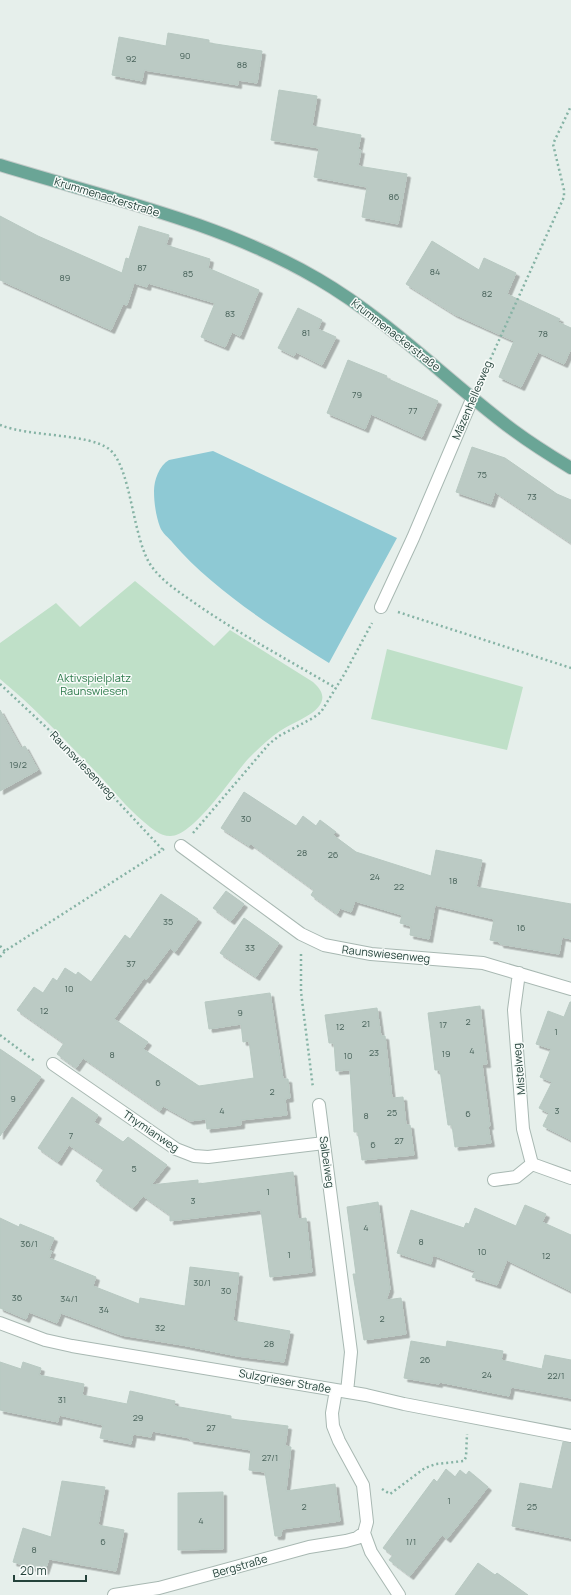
<svg xmlns="http://www.w3.org/2000/svg" width="571" height="1595" font-family="Manrope,sans-serif">
  <defs>
    <filter id="shadow"><feDropShadow dx="3.5" dy="3.5" stdDeviation="0" flood-color="#0004"/></filter>
  </defs>
  <rect width="100%" height="100%" fill="#e6efeb"/>
  <path fill="#bfe0c8" d="M135,581L214,646L230,630L313,682C342,707 296,720 280,731C268,739 258,749 248,759C232,777 193,837 170,836C160,836 151,828 144,822C127,808 113,790 98,774C66,741 35,708 0,679V643L56,603L80,627Z
    M387,649L523,687L507,750L371,719Z"/>
  <path fill="#8ec9d4" d="M213,451L397,538L329,663C278,631 212,589 173,543C169,538 162,533 160,527C156,516 154,503 154,491C154,480 159,466 169,460Z"/>
  <path fill="#bbcac4" stroke="#b8c9c2" filter="url(#shadow)" d="M168,33L209,40V43L262,51L257,83L238,80V85L144,70L142,81L112,75L119,37L166,46Z
    M279,90L317,96L312,126L361,135L358,150H361L358,166L407,174L398,224L362,217L367,187L314,177L319,148L271,140Z
    M0,216L38,236L122,273L126,258L129,259L139,226L169,235L166,245L210,259L208,268L259,290L240,336L232,332L225,347L201,337L215,303L148,283L147,287L134,283L127,305L123,304L111,330L0,280Z
    M432,241L479,270L484,258L516,273L507,294L560,319L558,322L571,328V349L564,364L538,352L521,387L499,377L514,341L454,314L406,284Z
    M298,308L322,320L318,329L336,337L322,365L296,352L294,356L278,348Z
    M348,360L387,376L386,378L438,401L422,437L371,414L365,429L327,413Z
    M472,447L505,458L557,494L571,500V543L495,492L491,504L456,492Z
    M0,710L21,748L25,746L38,770L0,791Z
    M244,792L296,826L303,816L316,826L320,820L336,832L333,835L356,852L431,876L436,850L482,860L476,887L571,904V939L562,937L559,954L500,944V942L490,940L494,919L435,905L429,939L410,935L411,926L400,923L402,915L355,901L351,912L340,908L337,914L311,895L314,890L251,844L249,846L221,828Z
    M226,891L244,904L231,921L213,908Z
    M161,894L198,919L175,952L170,948L146,980L144,978L114,1019L148,1042L143,1049L199,1086L254,1078L249,1041L243,1042L241,1024L209,1029L205,1002L270,993L283,1079H288L290,1098L285,1099L287,1115L241,1120V1125L207,1129L206,1119L190,1121L163,1106L160,1111L83,1058L76,1068L57,1054L64,1043L17,1010L34,987L43,993L53,978L57,981L65,968L76,975L78,972L91,982L125,935L130,939Z
    M244,918L279,943L256,977L220,953Z
    M570,1002H571V1140L543,1126L549,1113L539,1108L552,1082L540,1077L551,1049L536,1044L548,1011L564,1017Z
    M480,1006L487,1064H482L490,1126H488L491,1143L455,1147L452,1125H448L440,1070H435L428,1013Z
    M377,1008L381,1036H385L392,1098L403,1097L406,1125H410L414,1155L362,1160L358,1132H354L350,1070L336,1071L334,1043H329L325,1015Z
    M0,1049L41,1077L0,1136Z
    M72,1097L98,1115L94,1122L123,1142L128,1137L167,1165L151,1185L198,1180V1184L293,1172L298,1219L306,1218L312,1272L270,1277L261,1210L170,1221V1215L143,1196L133,1208L96,1181L104,1169L69,1145L58,1162L38,1148Z
    M378,1202L390,1289L386,1300L401,1298L406,1334L364,1340L353,1274H356L347,1207Z
    M525,1205L546,1214L542,1222L571,1235V1291L507,1260L497,1285L472,1277L475,1271L433,1255L431,1264L397,1253L411,1210L464,1228L466,1223L469,1224L475,1208L516,1226Z
    M0,1218L19,1227L20,1224L54,1238L49,1250L52,1251L49,1258L96,1277L93,1286L139,1304L140,1298L185,1306L190,1267L239,1273L233,1321L290,1331L284,1362L237,1356L182,1345L121,1335L61,1313L57,1323L29,1312L26,1319L0,1308Z
    M411,1341L446,1347L447,1341L503,1351L501,1360L542,1369L545,1355L571,1360V1398L511,1387L509,1396L439,1382V1384L404,1378Z
    M0,1362L21,1369L23,1362L41,1368L39,1375L84,1384L82,1395L127,1404L130,1391L175,1401L174,1406L231,1416V1419L288,1426L285,1446L291,1447L286,1491L335,1484L340,1521L282,1529L281,1536H275L265,1472L249,1470L251,1450L190,1440V1438L152,1431L151,1437L133,1434L131,1444L100,1438L103,1425L59,1415L58,1422L0,1410Z
    M563,1442L571,1443V1538L512,1526L520,1483L552,1489Z
    M446,1469L455,1477L460,1470L466,1475L469,1471L488,1487L447,1539L442,1535L410,1576L389,1560L393,1555L383,1548L434,1479L437,1482Z
    M62,1481L105,1487L98,1525L124,1530L116,1571L49,1559L45,1571L13,1562L23,1528L51,1537Z
    M223,1492V1549L178,1550V1493Z
    M478,1563L495,1575L497,1573L528,1595H455Z"/>
  <g fill="none" stroke-linecap="round" stroke-linejoin="round">
    <g stroke="#a8b8b2" stroke-width="14">
      <path id="minor" d="M381,607L413,538L473,397
        M181,846L301,934L324,945L371,954L483,963L571,989
        M519,973L514,1010L523,1129L532,1164L571,1178
        M53,1064L176,1149L194,1156L208,1157L324,1143
        M319,1105L351,1352L347,1392
        M494,1180L516,1177L532,1164
        M0,1323L45,1340L72,1346L366,1395L404,1404L571,1436
        M364,1533L371,1552L399,1595
        M114,1595L159,1588L309,1547L346,1541L357,1538L364,1533L367,1522L363,1485L339,1441L333,1426L332,1413L336,1390"/>
    </g>
    <g stroke="#c2cac8" stroke-width="14">
      <path id="major" d="M0,165C107,198 221,222 318,279C390,321 447,381 513,430C532,444 551,456 571,468"/>
    </g>
    <path stroke="#86b3a5" stroke-width="2.5" stroke-dasharray="2 3" stroke-linecap="butt" d="M480,382L564,197V190L553,144L571,106
      M0,425C30,437 87,433 109,449C132,467 132,540 152,567C164,583 182,594 199,606C243,636 290,661 336,688
      M398,612L571,668
      M0,684L63,743L162,849
      M193,833L269,744L279,736L313,718L321,712L345,673L372,623
      M0,946L5,951
      M301,954V992L313,1088
      M0,957L5,951L164,849
      M0,1035L36,1062
      M382,1489L390,1494L425,1468L436,1464L464,1461L466,1457L467,1434"/>
    <use href="#minor" stroke="#fff" stroke-width="12"/>
    <use href="#major" stroke="#6aa596" stroke-width="12"/>
  </g>
  <g text-anchor="middle" stroke-width="3" stroke-linejoin="round" paint-order="stroke">
    <g font-size="9" fill="#4a645c">
      <text x="185" y="59">90</text>
      <text x="131" y="62">92</text>
      <text x="242" y="68">88</text>
      <text x="394" y="200">86</text>
      <text x="142" y="271">87</text>
      <text x="435" y="275">84</text>
      <text x="188" y="277">85</text>
      <text x="65" y="281">89</text>
      <text x="487" y="297">82</text>
      <text x="230" y="317">83</text>
      <text x="306" y="336">81</text>
      <text x="543" y="337">78</text>
      <text x="357" y="398">79</text>
      <text x="413" y="414">77</text>
      <text x="482" y="478">75</text>
      <text x="532" y="500">73</text>
      <text x="18" y="768">19/2</text>
      <text x="246" y="822">30</text>
      <text x="302" y="856">28</text>
      <text x="333" y="858">26</text>
      <text x="375" y="880">24</text>
      <text x="453" y="884">18</text>
      <text x="399" y="890">22</text>
      <text x="168" y="925">35</text>
      <text x="521" y="931">16</text>
      <text x="250" y="951">33</text>
      <text x="131" y="967">37</text>
      <text x="69" y="992">10</text>
      <text x="44" y="1014">12</text>
      <text x="240" y="1016">9</text>
      <text x="468" y="1025">2</text>
      <text x="366" y="1027">21</text>
      <text x="443" y="1028">17</text>
      <text x="340" y="1030">12</text>
      <text x="556" y="1035">1</text>
      <text x="472" y="1054">4</text>
      <text x="374" y="1056">23</text>
      <text x="446" y="1057">19</text>
      <text x="112" y="1058">8</text>
      <text x="348" y="1059">10</text>
      <text x="158" y="1086">6</text>
      <text x="272" y="1095">2</text>
      <text x="13" y="1102">9</text>
      <text x="222" y="1114">4</text>
      <text x="557" y="1114">3</text>
      <text x="392" y="1116">25</text>
      <text x="468" y="1117">6</text>
      <text x="366" y="1119">8</text>
      <text x="71" y="1139">7</text>
      <text x="399" y="1144">27</text>
      <text x="373" y="1148">6</text>
      <text x="134" y="1172">5</text>
      <text x="268" y="1195">1</text>
      <text x="193" y="1204">3</text>
      <text x="366" y="1231">4</text>
      <text x="421" y="1245">8</text>
      <text x="29" y="1247">36/1</text>
      <text x="482" y="1255">10</text>
      <text x="289" y="1258">1</text>
      <text x="546" y="1259">12</text>
      <text x="202" y="1286">30/1</text>
      <text x="226" y="1294">30</text>
      <text x="17" y="1301">36</text>
      <text x="69" y="1302">34/1</text>
      <text x="104" y="1313">34</text>
      <text x="382" y="1322">2</text>
      <text x="160" y="1331">32</text>
      <text x="269" y="1347">28</text>
      <text x="425" y="1363">26</text>
      <text x="487" y="1378">24</text>
      <text x="556" y="1379">22/1</text>
      <text x="62" y="1403">31</text>
      <text x="138" y="1421">29</text>
      <text x="211" y="1431">27</text>
      <text x="270" y="1461">27/1</text>
      <text x="449" y="1504">1</text>
      <text x="304" y="1510">2</text>
      <text x="532" y="1510">25</text>
      <text x="201" y="1524">4</text>
      <text x="103" y="1545">6</text>
      <text x="411" y="1545">1/1</text>
      <text x="34" y="1553">8</text>
    </g>
    <g font-size="11" fill="#24423a" stroke="#f7fbf9">
      <text transform="translate(107 197) rotate(17)" y="4">Krummenackerstraße</text>
      <text transform="translate(396 335) rotate(38)" y="4">Krummenackerstraße</text>
      <text transform="translate(472 400) rotate(-67)" y="4">Mäzenhellesweg</text>
      <text transform="translate(83 765) rotate(46)" y="4">Raunswiesenweg</text>
      <text transform="translate(386 954) rotate(6)" y="4">Raunswiesenweg</text>
      <text transform="translate(519 1069) rotate(-95)" y="4">Mistelweg</text>
      <text transform="translate(151 1131) rotate(34)" y="4">Thymianweg</text>
      <text transform="translate(327 1162) rotate(82)" y="4">Salbeiweg</text>
      <text transform="translate(285 1381) rotate(10)" y="4">Sulzgrieser Straße</text>
      <text transform="translate(240 1566) rotate(-16)" y="4">Bergstraße</text>
    </g>
    <g font-size="11" fill="#2d7a4b" stroke="#f7fbf9">
      <text x="94" y="682">Aktivspielplatz<tspan x="94" dy="13">Raunswiesen</tspan></text>
    </g>
  </g>
  <path d="M14 1575v6h72v-6" fill="none" stroke="#24423a" stroke-width="2"/>
  <text x="20" y="1575" font-size="12" fill="#24423a" stroke="#f7fbf9" stroke-width="3" paint-order="stroke">20 m</text>
</svg>
